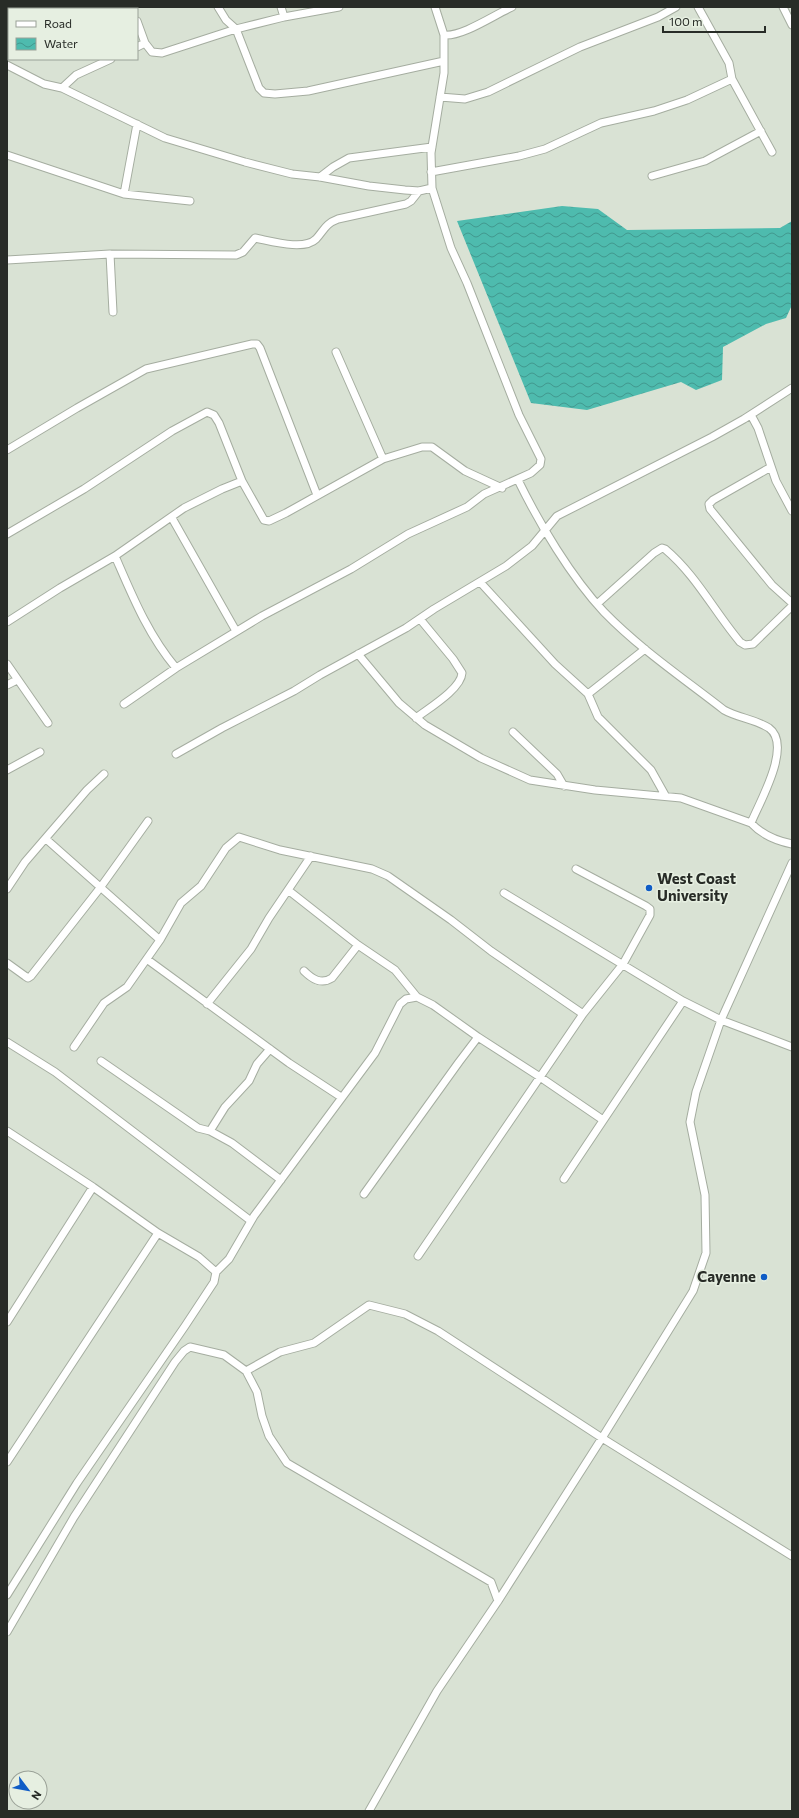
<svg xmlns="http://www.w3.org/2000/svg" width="799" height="1818" font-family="Commissioner,sans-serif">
  <defs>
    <pattern id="water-waves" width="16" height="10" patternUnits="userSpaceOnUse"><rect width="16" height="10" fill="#4ebbae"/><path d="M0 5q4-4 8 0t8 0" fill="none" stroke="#41988e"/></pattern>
  </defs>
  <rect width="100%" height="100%" fill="#d9e2d4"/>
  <path fill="url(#water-waves)" d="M562,206L598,209L627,230L780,228L792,221V305L786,318L766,324L723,347L722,380L696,390L681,382L587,410L531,403L457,221Z"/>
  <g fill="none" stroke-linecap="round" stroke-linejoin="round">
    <g stroke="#a5ada0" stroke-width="9">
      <path id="minor" d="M133,7V9
        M218,7L226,20L236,29L259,88L264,93L275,94L308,91L444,61
        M281,7L284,17
        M698,7L729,63L732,79L772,152
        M783,7L792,25
        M137,21L145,43L152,52L162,53L236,29L284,17L339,7
        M444,35C462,37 494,15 512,7
        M137,47L145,43
        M7,65L44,84L62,88L165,138L245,162L292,174L320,177L369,186L405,190L419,191L432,188
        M62,88L76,75L111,59
        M440,97L465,99L488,92L580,47L658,17L676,7
        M7,155L124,194L190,201
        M431,172L519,156L545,149L601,123L654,111L687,100L732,79
        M652,176L705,161L761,131
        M320,177L333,167L349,158L432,147
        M124,194L137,124
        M110,254L113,312
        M7,260L110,254L236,255L243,252L255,238C271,241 304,251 316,239C325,229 325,224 338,219L406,204L411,201L419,191
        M336,352L383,459
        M751,415L758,428L776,481L792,511
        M7,450L77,408L146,369L252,344H257L260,348L317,495
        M771,467L713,500L709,504L710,509L772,585L792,603
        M172,518L236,631
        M7,534L84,489L172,431L207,412L214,415L219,423L242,481L264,520L269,521L286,513L383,459L422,447H432L465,471L502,488
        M115,556C132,595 148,635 176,668
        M480,582L555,664L588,694L598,717L651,770L665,795
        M597,604L654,553L662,548L665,549C696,575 714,611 740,642L745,645L753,644L792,606
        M7,622L60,588L115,556L184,508L222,489L242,481
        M358,654L399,703L425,725L481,758L530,780L595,790L681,798L751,823C759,803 793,745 769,728C755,719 738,718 724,710C683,678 640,649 604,612C571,577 539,523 518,480
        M7,664L48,723
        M7,685L17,680
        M588,694L645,649
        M124,704L176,668L262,616L351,569L408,534L467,507L484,494L531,473L540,465L541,459L519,415L467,283L451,248L432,188L431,153L444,73V35L435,7
        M416,718C429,708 461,689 462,673L453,659L420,619
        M513,732L557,774L564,786
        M176,754L222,728L294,691L320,675L406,628L434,609L506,566L532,546L557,516L712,437L744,419L792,388
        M7,770L40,752
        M751,823C762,835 777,841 792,844
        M46,839L160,940
        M7,889L25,862L87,790L104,774
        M288,890L358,945L395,970L417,997L433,1005L478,1037L540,1077L603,1120
        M504,893L683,1001
        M148,960L289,1063L341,1097
        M7,963L25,976L28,978L31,976L100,888L148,821
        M304,971C312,979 321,985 332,978L358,945
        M207,1004L251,949L269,918L311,856
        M7,1042L55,1072L251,1221
        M74,1047L104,1003L127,987L160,940L181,903L201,886L226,848L239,837L280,850L372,869L388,876L451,920L491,951L583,1014
        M101,1061L198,1128L210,1131L232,1143L281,1180
        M7,1131L93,1187L158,1233L199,1257L216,1272
        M210,1131L225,1107L249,1081L257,1064L270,1049
        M564,1179L683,1001L721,1020L792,1047
        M364,1194L459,1062L478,1037
        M418,1256L583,1014L623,964L650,915V909L646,906L576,869
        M7,1322L93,1187
        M246,1371L280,1352L314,1343L369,1305L405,1314L438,1331L602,1438L792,1556
        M7,1462L158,1233
        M7,1595L77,1483L185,1326L214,1282L216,1272L229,1259L254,1216L375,1053L400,1004L406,999L417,997
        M7,1632L74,1517L175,1362L184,1351L190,1347L224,1355L246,1371L257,1392L262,1416L269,1436L287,1463L491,1582L498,1601
        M369,1811L437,1691L498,1601L602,1438L693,1291L706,1253L705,1195L690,1122L696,1092L721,1020L792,863"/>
    </g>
    <use href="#minor" stroke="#fff" stroke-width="7"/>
  </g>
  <g fill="#0f5cc6" stroke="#e6efe1" stroke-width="1.5">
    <circle cx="649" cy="888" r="4"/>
    <circle cx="764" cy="1277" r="4"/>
  </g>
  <g text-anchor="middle" stroke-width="3" stroke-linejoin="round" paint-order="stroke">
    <g font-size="15" font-weight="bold" fill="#282c27" stroke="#e6efe1" text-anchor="start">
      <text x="657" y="884">West Coast<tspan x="657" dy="17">University</tspan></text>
      <text x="756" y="1282" text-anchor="end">Cayenne</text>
    </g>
  </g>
  <rect width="799" height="1818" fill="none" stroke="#282c27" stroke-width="16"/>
  <rect x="8" y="8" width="130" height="52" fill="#e6efe1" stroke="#9aa197"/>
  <rect x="16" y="21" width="20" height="6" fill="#ffffff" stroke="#9aa197"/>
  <text x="44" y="28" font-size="12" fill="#282c27">Road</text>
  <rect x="16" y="38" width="20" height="12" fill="url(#water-waves)" stroke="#9aa197"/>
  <text x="44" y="48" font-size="12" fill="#282c27">Water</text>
  <g transform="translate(28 1790) rotate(122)"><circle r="19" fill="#e6efe1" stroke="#9aa197"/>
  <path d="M0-3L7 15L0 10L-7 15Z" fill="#0f5cc6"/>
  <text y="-6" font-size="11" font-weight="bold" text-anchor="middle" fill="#282c27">N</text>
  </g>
  <path d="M663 26v6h102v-6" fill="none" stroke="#282c27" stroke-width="2"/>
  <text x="669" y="26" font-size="12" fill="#282c27" stroke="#e6efe1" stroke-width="3" paint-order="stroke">100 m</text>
</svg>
